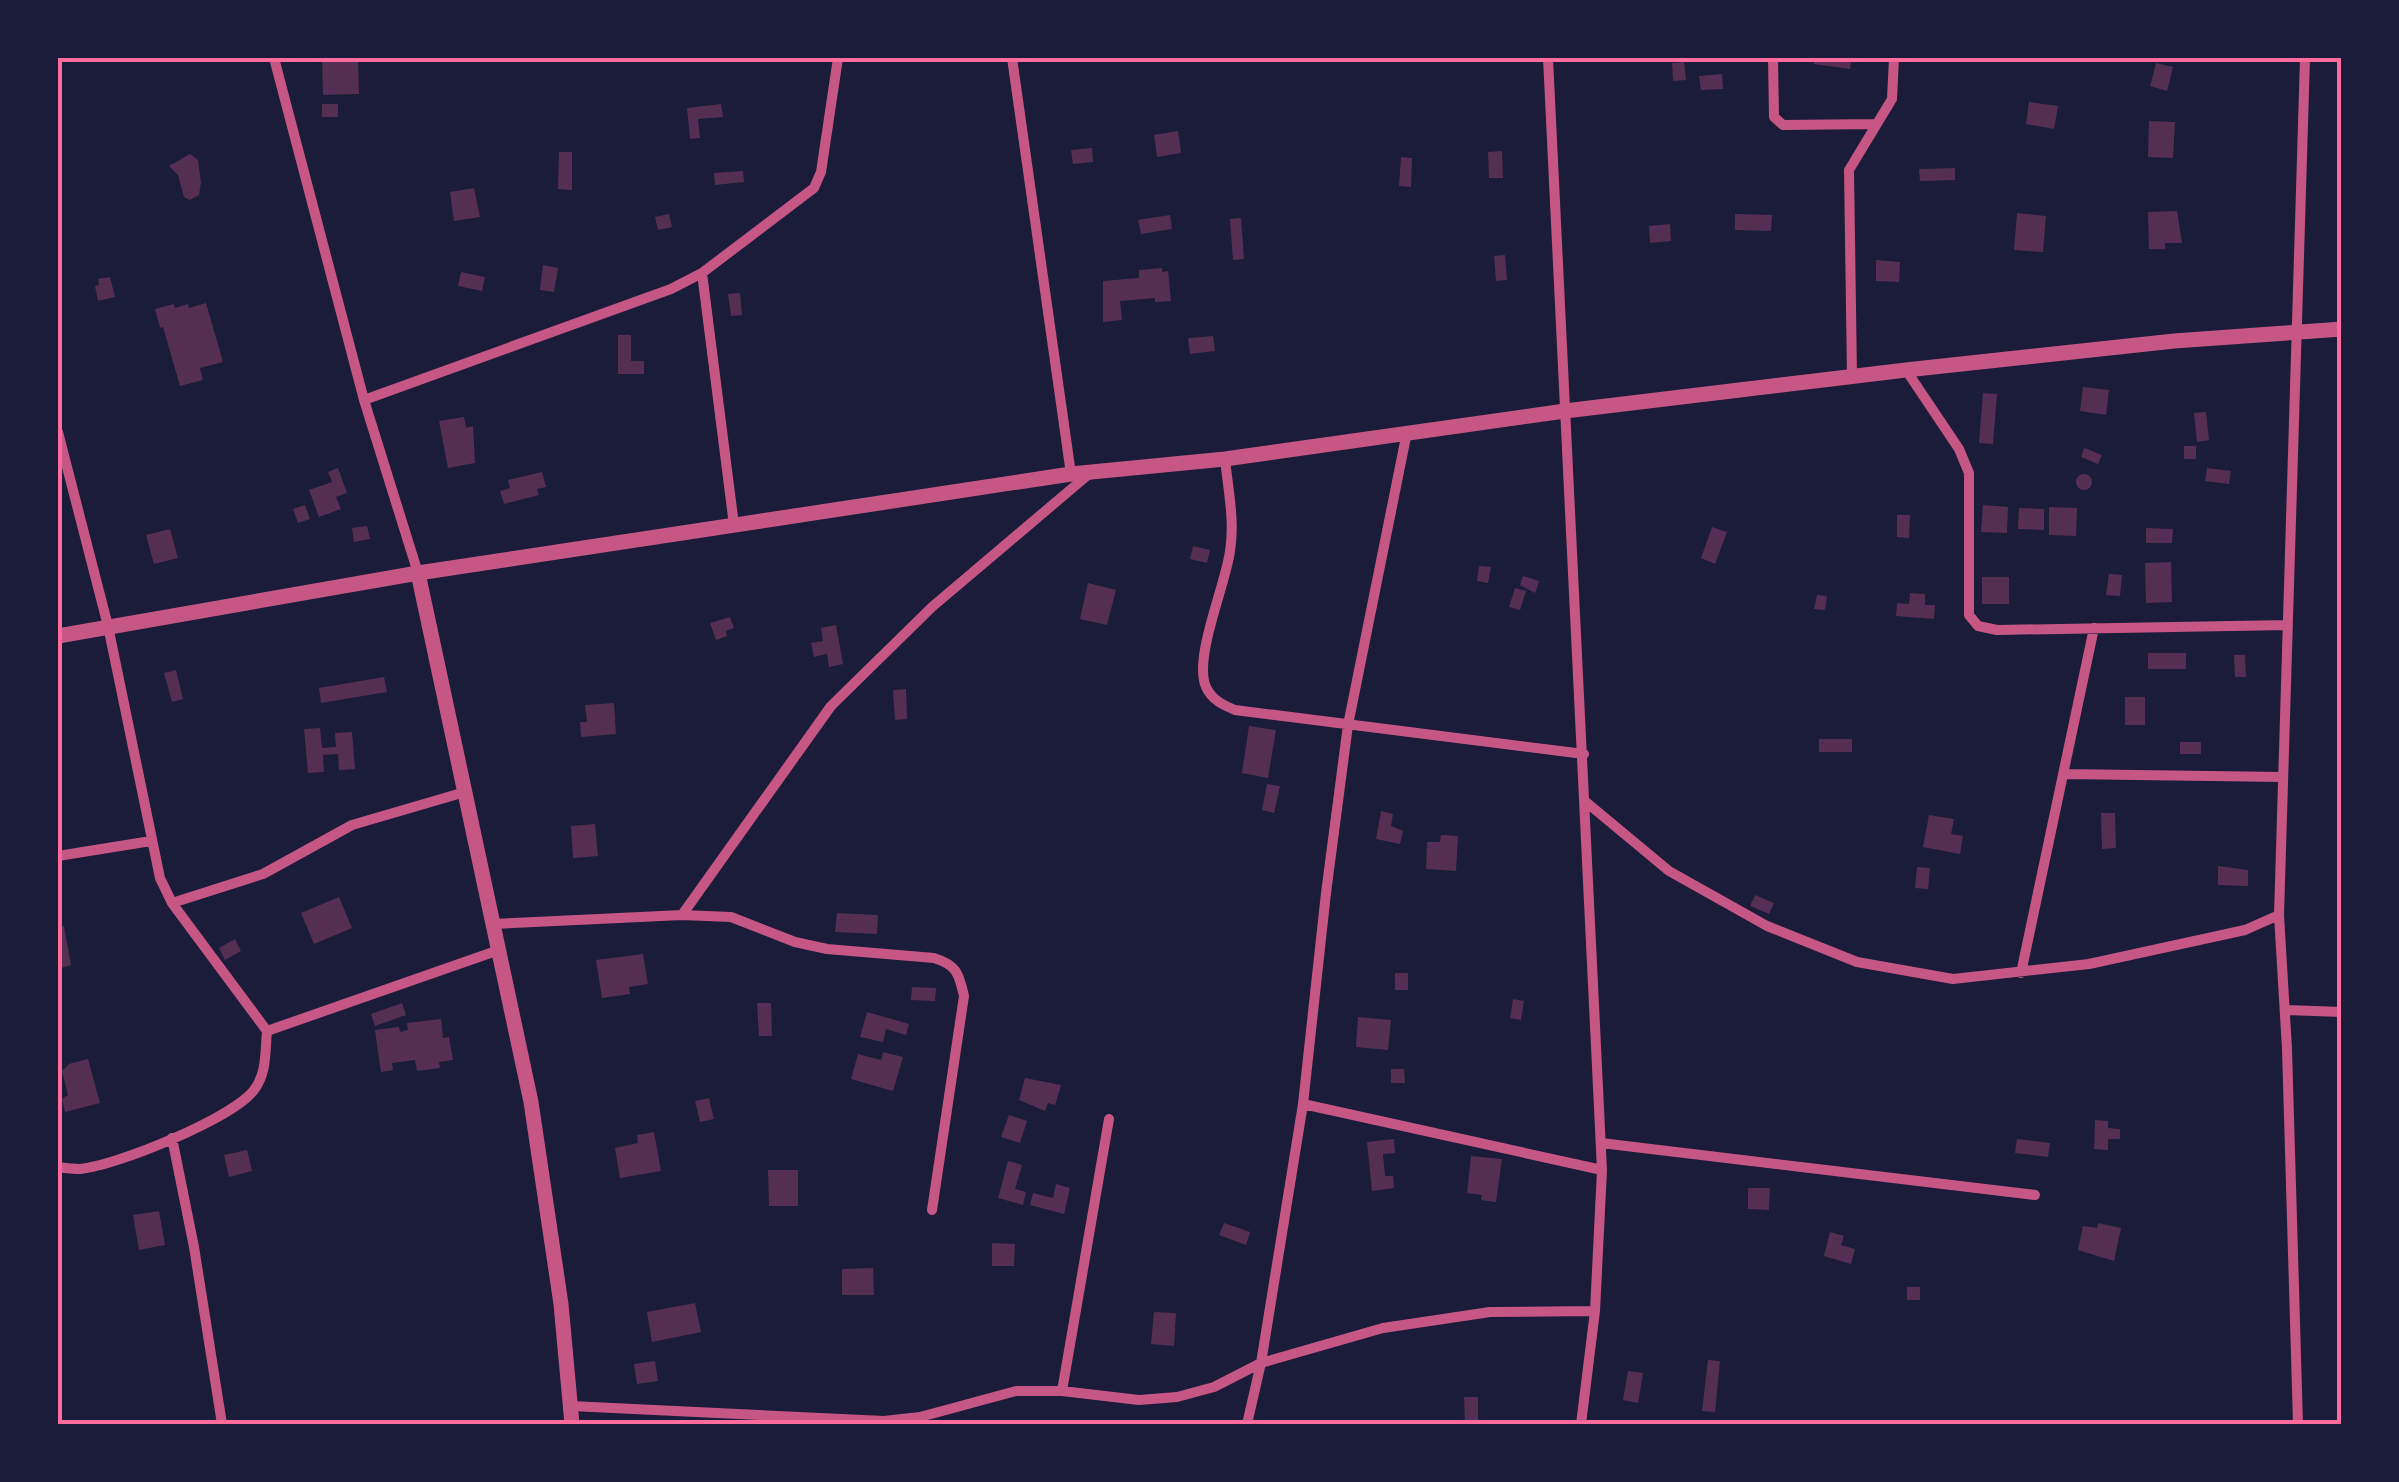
<svg xmlns="http://www.w3.org/2000/svg" width="2399" height="1482" font-family="'Nunito Sans',sans-serif">
  <rect width="100%" height="100%" fill="#1b1b3a"/>
  <path fill="#542f53" d="M322,58H358L359,94L323,95Z
    M1814,58H1852L1850,69L1814,64Z
    M1684,62L1686,80L1673,81L1672,63Z
    M2156,63L2173,67L2167,91L2150,86Z
    M1722,74L1723,89L1701,90L1699,76Z
    M2029,102L2058,106L2054,129L2026,124Z
    M322,104H338V117H322Z
    M721,104L723,117L698,119L700,138L690,139L687,108Z
    M2149,121L2175,122L2173,158L2148,157Z
    M1178,131L1181,153L1157,157L1154,135Z
    M1092,148L1093,162L1073,164L1071,150Z
    M1502,151L1503,178H1489L1488,152Z
    M559,152H572V190L558,189Z
    M190,154L198,160L201,183L199,195L190,200L184,197L178,175L169,166Z
    M1401,157L1412,158L1411,187L1399,186Z
    M1955,168V180L1920,181L1919,169Z
    M743,171L744,182L715,185L714,173Z
    M474,188L480,217L454,221L450,192Z
    M2177,211L2182,243H2165V249H2149L2148,212Z
    M2017,213L2046,216L2043,252L2014,250Z
    M669,214L672,227L658,230L655,217Z
    M1735,214L1772,215L1771,231L1735,230Z
    M1170,215L1172,229L1141,234L1138,220Z
    M1241,218L1244,259L1233,260L1230,219Z
    M1670,224L1671,241L1650,243L1649,226Z
    M1505,255L1507,280L1496,281L1494,256Z
    M1876,260L1900,262L1899,282L1876,281Z
    M543,265L558,268L554,292L540,290Z
    M1162,268V272L1168,271L1171,301L1155,302V298L1120,301L1122,320L1103,322V281L1139,278V270Z
    M461,272L485,277L482,291L458,286Z
    M110,277L115,297L98,301L95,286L99,285L98,279Z
    M740,293L742,315L731,316L728,294Z
    M206,303L223,362L200,368L203,380L180,386L163,327L160,328L155,309L174,304L175,308L188,304L189,308Z
    M618,335H631V361H644V374H618Z
    M1213,336L1215,351L1190,354L1188,338Z
    M2083,387L2109,390L2106,415L2080,411Z
    M1983,393L1997,394L1993,444L1979,443Z
    M2206,412L2209,440L2197,442L2194,413Z
    M464,417L466,428L473,426L475,463L448,468L439,421Z
    M2184,446H2196V459H2184Z
    M2084,448L2102,455L2098,464L2081,457Z
    M338,468L347,493L336,497L341,509L319,517L309,490L332,482L328,472Z
    M2207,468L2231,471L2229,484L2205,481Z
    M542,472L546,487L537,489L539,495L504,504L500,491L510,488L508,480Z
    M2076 482a8 8 0 1 1 16 0a8 8 0 1 1-16 0Z
    M305,505L310,519L298,523L293,509Z
    M1983,505L2008,507L2007,533L1981,532Z
    M2049,507L2077,508L2076,536L2049,535Z
    M2019,508L2044,509V530L2018,529Z
    M1897,515H1910L1909,538L1897,537Z
    M367,526L370,539L354,542L352,528Z
    M1712,527L1727,532L1715,564L1701,558Z
    M2146,528L2173,529L2172,543H2146Z
    M170,529L178,558L154,564L146,535Z
    M1193,546L1210,550L1207,563L1190,559Z
    M2171,562L2172,602L2146,603L2145,563Z
    M1479,566L1491,567L1488,583L1477,581Z
    M2109,574L2122,575L2120,596L2106,595Z
    M1523,576L1539,581L1535,593L1520,585Z
    M1982,577H2009V604H1982Z
    M1088,583L1116,590L1107,625L1080,619Z
    M1515,588L1526,591L1520,610L1509,607Z
    M1910,593L1925,594V605H1935L1934,619L1896,616L1897,603L1909,604Z
    M1817,595L1827,596L1825,610L1814,609Z
    M730,617L734,628L726,631L727,636L716,640L710,623Z
    M836,625L843,664L829,667L827,654L814,657L811,643L823,641L821,628Z
    M2148,653H2186V669H2148Z
    M2234,655H2245L2246,677H2235Z
    M176,670L183,699L172,702L164,673Z
    M384,677L387,692L321,703L319,688Z
    M906,689L907,719L895,720L893,690Z
    M2125,697H2145V725H2125Z
    M614,703L616,734L581,737L580,722H587L585,705Z
    M1249,726L1276,730L1268,778L1242,773Z
    M320,728L322,748L336,747L335,733L352,732L355,769L339,770L338,754L323,755L324,772L308,773L304,729Z
    M1819,739H1852V752H1819Z
    M2180,742H2201V754H2180Z
    M1267,784L1280,786L1274,813L1262,810Z
    M1381,811L1393,814L1391,826L1403,831L1400,844L1376,839Z
    M2101,813H2115L2116,848L2102,849Z
    M1929,815L1954,819L1951,834L1963,836L1960,854L1923,847Z
    M595,824L598,856L573,858L571,826Z
    M1441,835L1458,836L1456,871L1426,869L1427,842H1440Z
    M2218,866L2248,870V886L2218,885Z
    M1917,867L1930,868L1928,889L1915,888Z
    M1755,895L1774,903L1769,914L1750,906Z
    M339,897L352,928L314,944L301,913Z
    M837,913L878,915L877,934L835,932Z
    M64,926L71,965L58,969V928Z
    M235,939L241,951L225,960L219,948Z
    M643,954L648,984L629,987L630,994L602,998L596,960Z
    M1395,973H1408V990H1395Z
    M912,987L936,988L935,1001L911,1000Z
    M1513,999L1524,1001L1521,1020L1510,1018Z
    M402,1003L406,1015L375,1026L371,1014Z
    M757,1003H771L772,1036H759Z
    M867,1012L909,1024L906,1035L886,1029L883,1042L860,1037Z
    M1358,1017L1391,1020L1388,1050L1356,1047Z
    M441,1019L443,1038L449,1037L453,1060L439,1062L440,1068L417,1071L415,1060L392,1063L393,1070L381,1072L375,1030L399,1027L400,1032L408,1030L407,1023Z
    M883,1052L903,1057L893,1091L851,1079L858,1054L881,1060Z
    M88,1059L100,1103L65,1112L62,1099L68,1095L62,1071L69,1064Z
    M1391,1069H1404L1405,1083H1391Z
    M1025,1078L1061,1085L1055,1105L1048,1103L1045,1111L1019,1100Z
    M709,1098L714,1119L700,1122L695,1101Z
    M1009,1115L1027,1121L1020,1143L1001,1137Z
    M2095,1120L2108,1121V1128L2120,1129V1139H2108V1150L2094,1149Z
    M654,1132L661,1171L620,1178L615,1148L638,1143L637,1135Z
    M1394,1139L1395,1153L1383,1154L1385,1176H1393L1394,1188L1372,1191L1367,1142Z
    M2017,1139L2050,1143L2048,1157L2015,1153Z
    M247,1150L252,1171L229,1177L224,1155Z
    M1471,1156L1502,1159L1496,1202L1481,1200L1482,1195L1467,1193Z
    M1008,1161L1022,1165L1015,1189L1026,1192L1023,1205L998,1198Z
    M768,1170H798V1206H769Z
    M1056,1184L1070,1188L1064,1214L1030,1205L1033,1193L1053,1198Z
    M1748,1188H1770L1769,1210L1748,1209Z
    M159,1211L165,1245L139,1250L133,1215Z
    M1224,1223L1250,1232L1246,1245L1219,1235Z
    M2098,1223L2121,1228L2114,1261L2078,1250L2083,1226L2097,1228Z
    M1830,1232L1844,1236L1841,1245L1855,1249L1851,1264L1824,1256Z
    M992,1243L1015,1244L1014,1266H992Z
    M873,1268L874,1295H842V1269Z
    M1907,1287H1920V1300H1907Z
    M695,1303L701,1332L652,1342L647,1312Z
    M1154,1312L1176,1313L1174,1346L1151,1344Z
    M1708,1360L1720,1361L1715,1412L1702,1411Z
    M655,1361L658,1381L637,1384L634,1364Z
    M1628,1371L1643,1373L1638,1403L1623,1400Z
    M1464,1397H1478V1424H1465Z"/>
  <g fill="none" stroke-linecap="round" stroke-linejoin="round">
    <path stroke="#c65784" stroke-width="10" d="M274,58L364,400L418,573
      M1012,58L1071,474
      M1548,58L1602,1170L1595,1311L1581,1424
      M1773,58L1774,117L1783,125L1877,124
      M702,273L734,525
      M1906,370L1959,449L1969,473V615L1978,626L1997,630L2288,625
      M1852,377L1849,170L1892,99L1894,58
      M364,400L671,289L702,273L814,188L821,172L838,58
      M58,432L108,626L160,878L172,903L263,874L352,825L465,792
      M1225,459C1228,489 1235,521 1230,551C1226,584 1193,658 1206,687C1212,700 1223,705 1235,710L1584,754
      M2063,774L2283,777
      M1586,802L1669,871L1767,926L1857,962L1953,979L2089,964L2245,930L2279,915
      M58,856L151,841
      M172,903L267,1031
      M682,915L831,706L932,607L1089,474
      M493,924L682,915L731,917L795,942L827,949L934,958C957,965 959,974 964,996L932,1210
      M2021,973L2094,628
      M2285,1010L2342,1012
      M1303,1104L1602,1170
      M172,1138L194,1247L222,1424
      M1601,1143L2035,1195
      M58,1167C65,1168 73,1169 80,1169C116,1166 233,1118 254,1090C267,1073 265,1052 267,1031L499,950
      M1062,1391L1109,1119
      M571,1406L884,1421L920,1417L1016,1391H1062L1139,1400L1177,1397L1214,1387L1261,1363L1383,1328L1490,1312L1595,1311
      M1247,1424L1261,1363L1303,1104L1326,893L1348,725L1407,432
      M2298,1424L2287,1049L2279,915L2305,58"/>
    <path stroke="#c65784" stroke-width="15" d="M418,573L531,1102L561,1304L572,1424
      M58,636L418,573L1071,474L1225,459L1565,411L1906,370L2174,341L2342,329"/>
  </g>
  <rect width="2399" height="1482" fill="none" stroke="#1b1b3a" stroke-width="120"/>
  <rect x="60" y="60" width="2279" height="1362" fill="none" stroke="#ff6b9d" stroke-width="4"/>
</svg>
